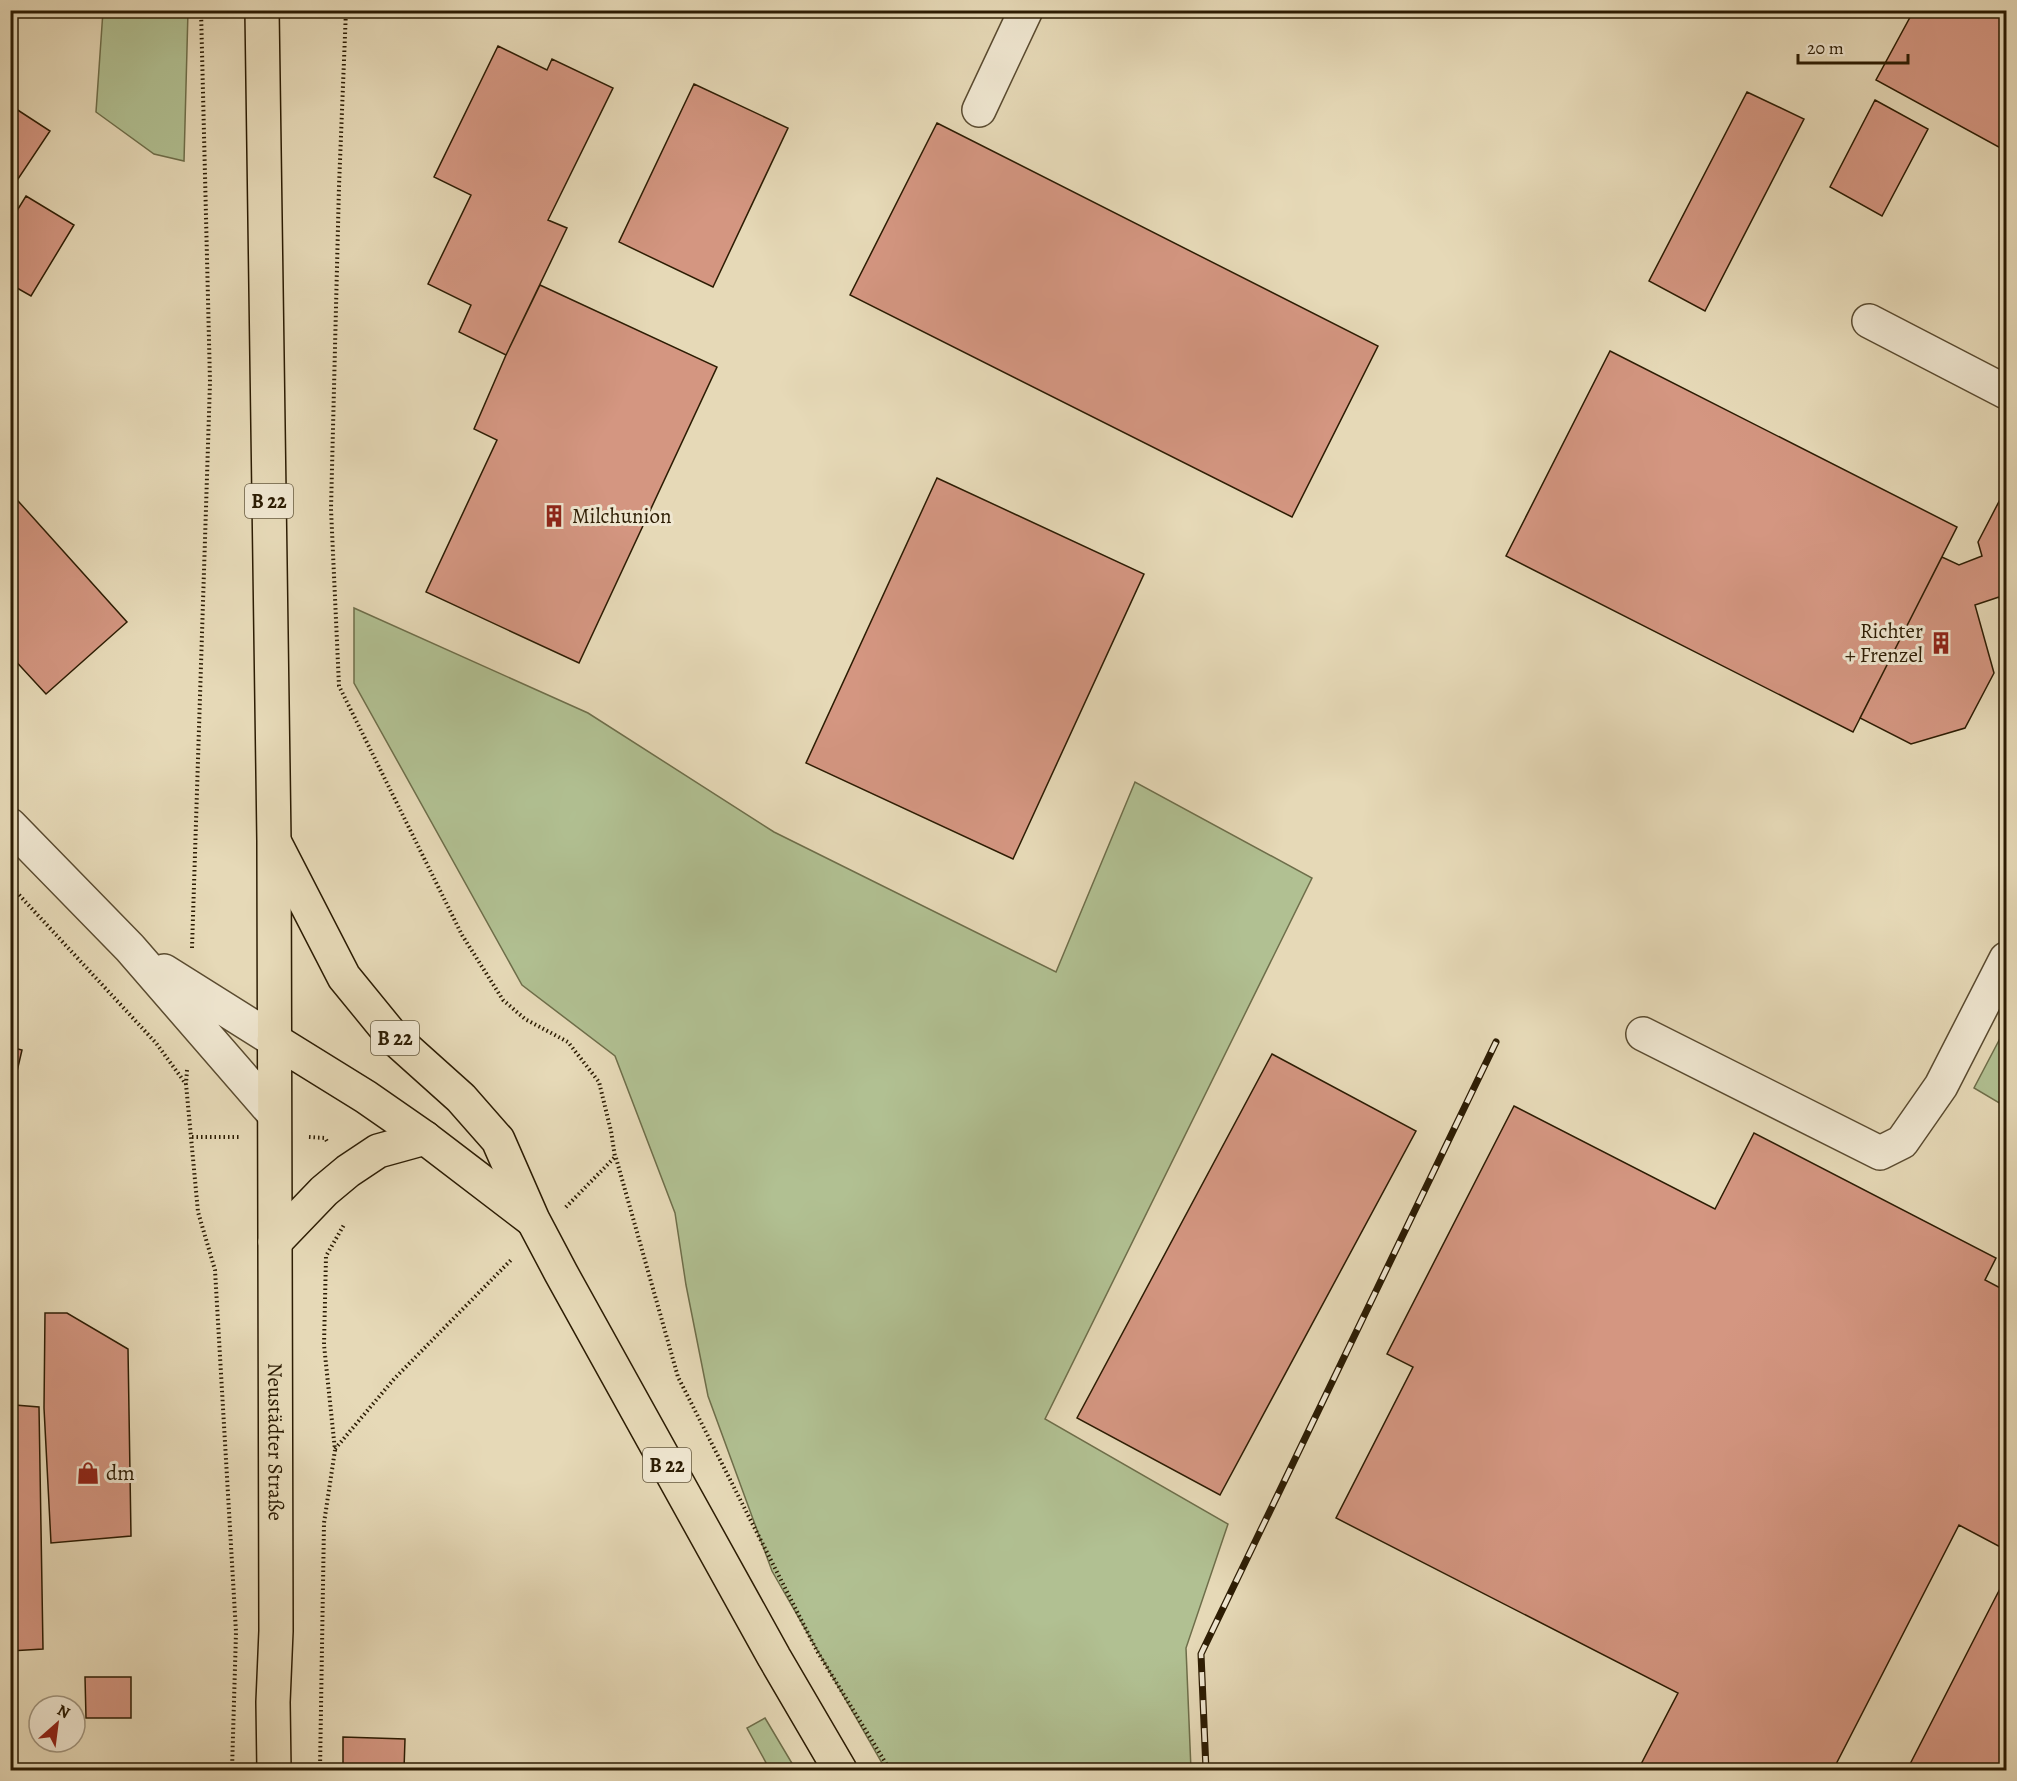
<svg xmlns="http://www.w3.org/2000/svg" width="2017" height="1781" font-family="Alegreya,serif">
  <rect width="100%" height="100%" fill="#e6d9b7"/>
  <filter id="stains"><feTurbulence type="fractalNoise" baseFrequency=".00333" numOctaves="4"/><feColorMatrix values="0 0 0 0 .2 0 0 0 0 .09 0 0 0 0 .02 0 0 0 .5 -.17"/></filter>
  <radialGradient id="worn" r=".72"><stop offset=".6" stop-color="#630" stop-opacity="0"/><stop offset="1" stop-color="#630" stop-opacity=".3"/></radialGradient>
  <path fill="#b1c092" stroke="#6e6e4a" stroke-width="1.5" d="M103,11H188L184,161L154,154L96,112Z
    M354,608L588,713L774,832L1056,972L1135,782L1312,878L1045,1419L1228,1524L1186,1648L1191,1770H886L772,1571L708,1396L686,1285L675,1213L615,1056L522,985L354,683Z
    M2006,1027V1107L1974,1088Z
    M765,1718L796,1770H770L747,1728Z"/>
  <path fill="#d49681" stroke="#2c1c03" stroke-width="1.5" d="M1914,10H2006V151L1876,80Z
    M498,46L547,70L552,59L613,88L548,220L567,228L506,355L459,332L471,305L428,284L471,195L434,177Z
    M694,84L788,128L713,287L619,242Z
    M1747,92L1804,119L1705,311L1649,281Z
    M1875,100L1928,129L1882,216L1830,187Z
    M10,105L50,131L18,179L10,174Z
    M937,123L1378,346L1292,517L850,295Z
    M26,196L74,225L31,296L10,284V222Z
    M540,285L717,367L579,663L426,592L497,440L474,429L506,355Z
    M1610,351L1957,527L1853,732L1506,556Z
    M937,478L1144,574L1013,859L806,763Z
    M2006,488V613L2003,611L1999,597L1975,605L1994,673L1965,728L1911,744L1860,718L1942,557L1959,565L1982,556L1978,542Z
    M10,492L127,622L46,694L10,655Z
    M10,1047L22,1050L10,1101Z
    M1272,1054L1416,1131L1220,1495L1077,1418Z
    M1514,1106L1715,1209L1754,1133L1996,1258L1985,1280L2006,1291V1550L1959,1525L1833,1770H1638L1678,1693L1336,1518L1413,1367L1387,1354Z
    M10,1261L15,1405L39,1407L43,1649L10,1651Z
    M45,1313H67L128,1349L131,1536L51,1543L44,1408Z
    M2006,1577V1770H1907Z
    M85,1677H131V1718H86Z
    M343,1737L405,1739L404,1770H343Z"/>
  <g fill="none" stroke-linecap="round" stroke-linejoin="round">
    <g stroke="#5a4b30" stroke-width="36">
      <path id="minor" d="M979,110L1026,10
        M1869,321L2006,392
        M10,825L130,948L274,1114
        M164,971L274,1040
        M1643,1034L1880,1153L1902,1142L1941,1086L2006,959"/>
    </g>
    <g stroke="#2c1c03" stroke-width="36">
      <g id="major">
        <path id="s1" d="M262,10L274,841L276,1631L273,1702L274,1770"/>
        <path d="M276,845L344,977L393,1037L461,1098L498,1140L533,1220L561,1273L774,1657L840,1770"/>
        <path d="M274,1040L366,1097L425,1138L531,1219"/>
        <path d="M275,1242L324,1191L348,1171L378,1151L425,1138"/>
      </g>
    </g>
    <path stroke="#2c1c03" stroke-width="4" stroke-dasharray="1.5 3" stroke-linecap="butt" d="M346,10L339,186L331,509L339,686L462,935L503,1000L525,1019L568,1042L599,1082L611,1131L615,1157L565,1208
      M10,885L156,1043L186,1084
      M192,948L210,382L201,10
      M187,1070L186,1084L198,1212L215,1270L236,1632L232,1770
      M192,1137H241
      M309,1137L325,1138L328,1143
      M616,1158L678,1377L817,1651L890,1770
      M335,1449L394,1379L511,1260
      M320,1770L324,1523L335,1450L324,1345L326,1256L345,1223"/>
    <use href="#minor" stroke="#efe6d0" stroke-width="33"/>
    <use href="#major" stroke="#e6d9b7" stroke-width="33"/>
    <g stroke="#2c1c03" stroke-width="7">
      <path id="rail" d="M1206,1770L1201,1654L1496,1042"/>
    </g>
    <use href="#rail" stroke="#efe6d0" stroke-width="4.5" stroke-dasharray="14" stroke-linecap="butt"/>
  </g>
  <defs>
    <g id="building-bare" transform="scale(1.8)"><path d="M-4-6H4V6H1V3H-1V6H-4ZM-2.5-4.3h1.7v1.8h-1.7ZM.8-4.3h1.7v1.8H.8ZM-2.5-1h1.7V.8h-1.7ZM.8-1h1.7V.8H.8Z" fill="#8f2418" stroke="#efe6d0" stroke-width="2.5" paint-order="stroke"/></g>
    <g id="shop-bare" transform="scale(1.8)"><path d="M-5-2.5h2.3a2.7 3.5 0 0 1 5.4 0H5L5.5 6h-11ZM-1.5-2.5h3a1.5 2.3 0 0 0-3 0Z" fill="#8f2418" stroke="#efe6d0" stroke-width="2.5" paint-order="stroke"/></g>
  </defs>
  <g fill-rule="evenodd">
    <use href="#building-bare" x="554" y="516"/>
    <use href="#building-bare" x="1941" y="643"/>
    <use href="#shop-bare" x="88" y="1473"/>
  </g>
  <g text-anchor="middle" stroke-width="6" stroke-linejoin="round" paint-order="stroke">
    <g fill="#efe6d0" stroke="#665940" stroke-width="1.5">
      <rect x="245" y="484" width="48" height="34" rx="4.5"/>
      <rect x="371" y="1021" width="48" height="34" rx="4.5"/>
      <rect x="643" y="1448" width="48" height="34" rx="4.5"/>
    </g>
    <g font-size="20" font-weight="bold" fill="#2c1c03">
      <text x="269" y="508">B 22</text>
      <text x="395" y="1045">B 22</text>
      <text x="667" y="1472">B 22</text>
    </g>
    <g font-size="21" fill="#2c1c03" stroke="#efe6d0" text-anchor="start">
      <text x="572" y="523">Milchunion</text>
      <text x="1923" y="638" text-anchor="end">Richter<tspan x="1923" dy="24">+ Frenzel</tspan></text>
      <text x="106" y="1480">dm</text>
    </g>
    <g font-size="21" fill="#2c1c03" stroke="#efe6d0">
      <text dy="7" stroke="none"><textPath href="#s1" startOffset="1432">Neustädter Straße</textPath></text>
    </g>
  </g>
  <rect width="2017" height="1781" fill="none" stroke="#e6d9b7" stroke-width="36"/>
  <rect x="12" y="12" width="1993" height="1757" fill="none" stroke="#2c1c03" stroke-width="3"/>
  <rect x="18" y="18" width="1981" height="1745" fill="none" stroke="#2c1c03" stroke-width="1.5"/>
  <g transform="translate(57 1724) rotate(28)"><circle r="28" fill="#efe6d0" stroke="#a1957e" stroke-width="1.5"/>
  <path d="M0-4.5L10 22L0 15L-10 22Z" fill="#8f2418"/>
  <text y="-9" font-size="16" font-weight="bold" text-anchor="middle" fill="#2c1c03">N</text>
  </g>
  <path d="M1798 54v9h110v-9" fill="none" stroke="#2c1c03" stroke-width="3"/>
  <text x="1807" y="54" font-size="18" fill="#2c1c03" stroke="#efe6d0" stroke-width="4.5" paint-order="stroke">20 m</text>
  <rect width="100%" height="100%" filter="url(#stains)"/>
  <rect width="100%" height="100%" fill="url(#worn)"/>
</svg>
